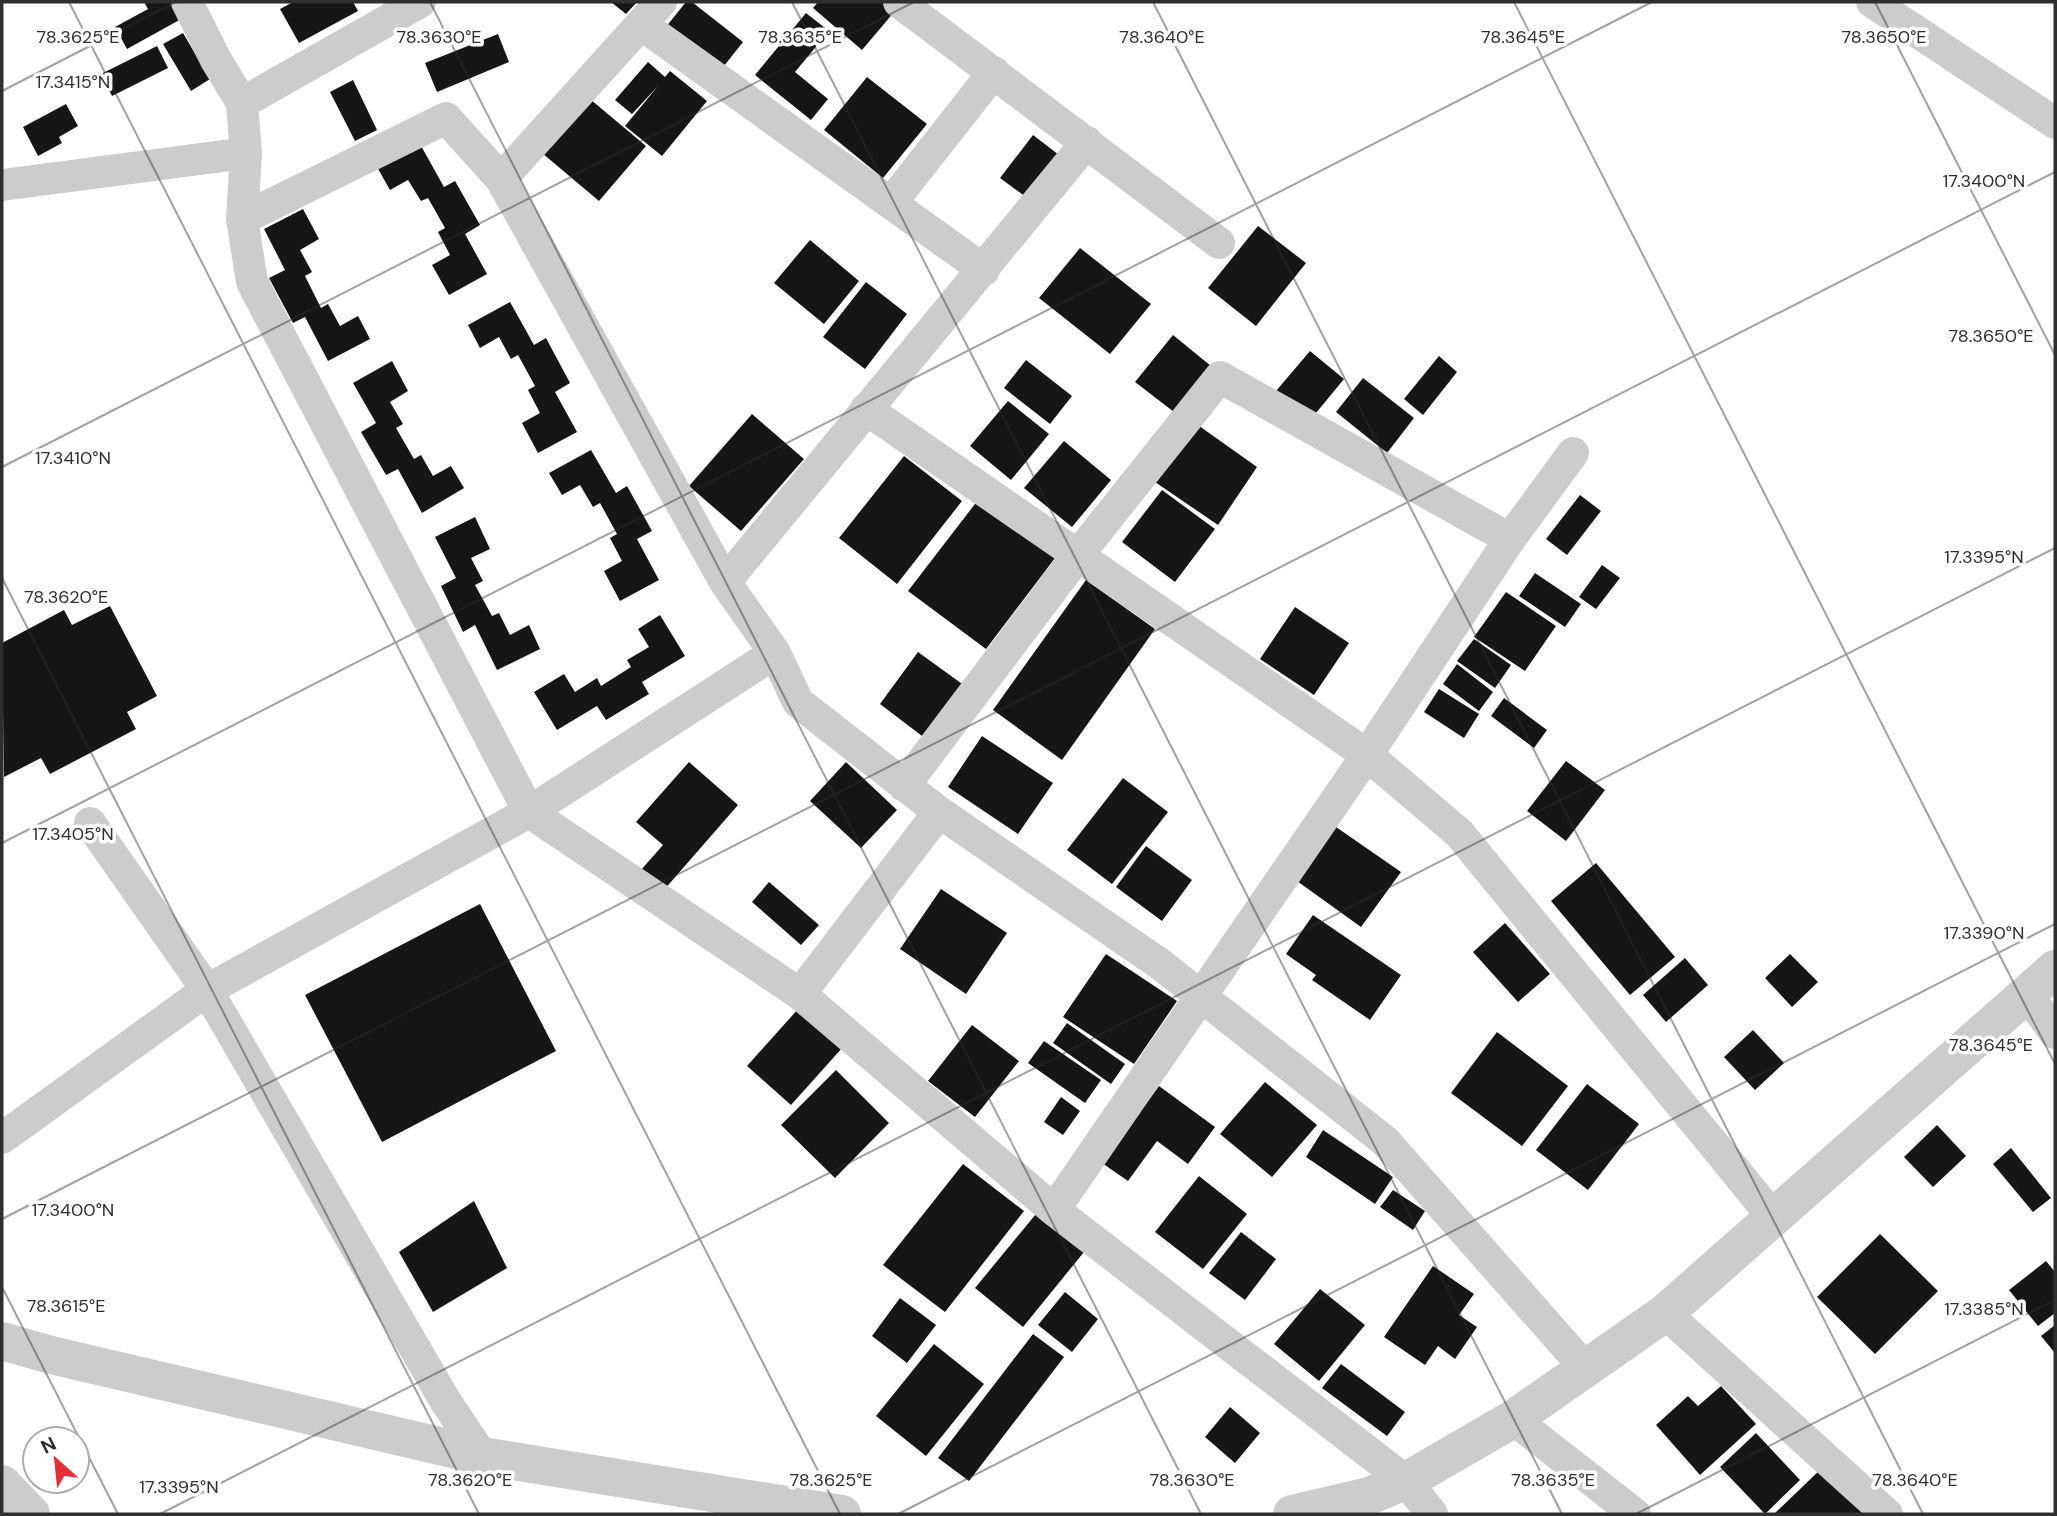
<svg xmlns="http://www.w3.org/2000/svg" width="2057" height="1516" font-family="'DM Sans',sans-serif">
  <rect width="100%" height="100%" fill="#fff"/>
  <path fill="#161616" d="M144,2H174L183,18L127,49L115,27L148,9Z
    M293,2H353L358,11L299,43L280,9Z
    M611,2H637L626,14Z
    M686,2H692L743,42L716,76L661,33Z
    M818,2H884L895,11L862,50L813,8Z
    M806,13L829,31L795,72L828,99L811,120L755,75Z
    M183,33L210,79L191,91L163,44Z
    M498,34L509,62L437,92L425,63Z
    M157,46L168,68L112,96L101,74Z
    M648,62L665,77L670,71L707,101L662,156L625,126L658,86L632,114L615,100Z
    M867,77L927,124L883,178L824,130Z
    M353,80L377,130L355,141L330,92Z
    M590,99L646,146L599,201L542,153Z
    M66,104L78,126L59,137L62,143L38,156L23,127Z
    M1033,135L1059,155L1026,197L1000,178Z
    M420,144L444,187L455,181L480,225L465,234L487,274L449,295L432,265L450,255L438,232L445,228L428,198L421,201L408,180L390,190L377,167Z
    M303,209L319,239L300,250L312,272L305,276L321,308L328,304L340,326L358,316L370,339L328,361L305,317L293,323L269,278L285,270L264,229Z
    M1258,226L1306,263L1256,326L1208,288Z
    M810,240L859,281L824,324L774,283Z
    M1080,248L1151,304L1110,354L1039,298Z
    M866,282L907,314L865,369L823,337Z
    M510,302L534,345L546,338L570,383L555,392L577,432L538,453L522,423L540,413L528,390L535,386L518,355L511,359L499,337L480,348L468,325Z
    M1173,335L1211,366L1174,412L1135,382Z
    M1310,351L1344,379L1311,419L1276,391Z
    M1439,356L1457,372L1423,415L1404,399Z
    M1026,360L1072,396L1050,424L1004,388Z
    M392,361L408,391L390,402L403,424L396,428L414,459L421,455L433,476L451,466L464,488L422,513L398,469L386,475L361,432L376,423L353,383Z
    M1363,378L1414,418L1387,453L1336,412Z
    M1008,401L1049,434L1011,480L970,446Z
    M752,414L804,459L741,531L689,486Z
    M1195,423L1257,467L1218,525L1155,482Z
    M1064,441L1111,480L1072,527L1024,488Z
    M591,450L616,493L627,486L652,531L637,539L659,580L620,601L604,571L622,561L610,538L617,534L600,503L593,507L580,485L562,495L549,473Z
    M904,456L962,501L897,584L839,538Z
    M1162,490L1215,529L1175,582L1122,542Z
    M1580,495L1601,511L1567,555L1546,539Z
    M978,500L1055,558L986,649L908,591Z
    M475,517L490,549L471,558L483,581L475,585L492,616L499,613L510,635L529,625L540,649L497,670L475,625L463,632L441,586L456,578L435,537Z
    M1602,565L1620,578L1596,609L1579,597Z
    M1535,573L1581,604L1565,627L1519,596Z
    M1086,580L1155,629L1062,760L993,710Z
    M1506,592L1556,626L1525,671L1474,637Z
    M110,606L157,696L127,712L136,729L50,774L41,758L4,777L2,643L64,610L72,625Z
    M1295,607L1349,643L1314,695L1260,659Z
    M660,615L685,656L642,682L649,694L606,720L597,706L557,730L534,692L564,674L575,692L597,678L601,686L631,667L627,660L649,647L638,629Z
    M1474,639L1511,665L1495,688L1457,661Z
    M918,652L965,686L926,739L880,704Z
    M1457,664L1493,692L1479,711L1443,684Z
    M1439,689L1479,714L1464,738L1424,712Z
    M1504,698L1547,730L1534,748L1491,716Z
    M982,736L1053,783L1018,834L948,787Z
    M1566,761L1605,790L1566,841L1527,811Z
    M689,762L738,805L663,891L640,871L663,845L636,822Z
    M846,762L897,810L861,848L810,801Z
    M1123,778L1168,812L1112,884L1067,850Z
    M1336,827L1401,872L1361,927L1297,881Z
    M1146,846L1192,880L1162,921L1116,887Z
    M1596,863L1675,957L1630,995L1551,901Z
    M769,882L819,925L801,945L752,902Z
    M941,889L1007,933L966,994L900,949Z
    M480,904L556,1051L382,1142L305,995Z
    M1313,915L1401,975L1370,1020L1312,980L1316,975L1286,954Z
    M1505,923L1550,974L1518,1002L1473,952Z
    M1106,954L1177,1001L1134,1064L1063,1017Z
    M1790,954L1818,982L1792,1007L1765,978Z
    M1685,958L1708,985L1666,1022L1643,995Z
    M799,1008L843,1047L791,1105L747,1066Z
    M1067,1023L1125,1064L1111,1084L1053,1043Z
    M972,1025L1019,1061L975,1117L928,1081Z
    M1753,1030L1784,1063L1755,1090L1724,1057Z
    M1497,1032L1568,1086L1522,1146L1451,1093Z
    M1044,1041L1101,1080L1085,1103L1028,1063Z
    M836,1070L889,1123L835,1178L781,1125Z
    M1265,1082L1317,1125L1272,1177L1220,1134Z
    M1587,1084L1639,1124L1588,1190L1536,1150Z
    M1159,1086L1215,1127L1188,1164L1157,1141L1128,1181L1102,1163Z
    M1061,1097L1080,1111L1063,1135L1044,1122Z
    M1937,1125L1966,1156L1933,1187L1904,1157Z
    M1323,1130L1393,1177L1375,1204L1306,1157Z
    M2011,1148L2051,1198L2033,1212L1993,1164Z
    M963,1164L1024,1211L945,1312L883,1265Z
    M1199,1176L1247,1214L1203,1269L1155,1232Z
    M1393,1190L1425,1211L1413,1230L1380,1207Z
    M474,1201L507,1268L433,1312L399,1252Z
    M1036,1214L1084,1252L1023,1327L975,1288Z
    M1241,1232L1276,1259L1245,1300L1209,1273Z
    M1880,1234L1938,1291L1875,1354L1817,1297Z
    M2046,1261L2055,1272V1313L2038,1326L2009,1290Z
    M1433,1266L1474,1294L1459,1315L1477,1327L1455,1359L1438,1346L1425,1365L1384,1337Z
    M1320,1289L1365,1325L1319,1381L1274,1344Z
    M1065,1292L1098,1319L1072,1352L1038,1325Z
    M900,1298L936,1325L907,1363L872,1336Z
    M2055,1325V1353L2041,1336Z
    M1033,1334L1064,1357L969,1481L938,1458Z
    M934,1344L984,1384L926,1456L876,1416Z
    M1341,1364L1405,1412L1387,1436L1322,1388Z
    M1721,1386L1756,1424L1700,1475L1656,1425L1688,1396L1698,1406Z
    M1230,1407L1260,1433L1235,1463L1205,1437Z
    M1756,1433L1800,1480L1765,1514L1720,1467Z
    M1823,1467L1868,1514H1774Z"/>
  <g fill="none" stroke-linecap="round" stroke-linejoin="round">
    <path stroke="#ccc" stroke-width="32" d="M187,2L216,60L242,103L246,153L242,219L252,282L529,812L800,994L1054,1210L1406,1481L1432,1514
      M899,2L1219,243
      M1872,2L2055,123
      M642,25L984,270
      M242,103L420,2
      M501,179L725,582L775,653L798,702L939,812L1160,964L1385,1141L1586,1369
      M2,185L246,153
      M891,203L994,72
      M242,219L446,118L501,179L661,2
      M866,409L1367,755L1459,833L1773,1217
      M725,582L1087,142
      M904,786L1078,555L1220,377L1510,539
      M90,823L207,990L446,1402L482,1456
      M800,994L939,812
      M2027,994L2055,1033
      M2,1138L207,990L529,812L775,653
      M1054,1210L1367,755L1510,539L1573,453
      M1665,1313L1887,1514
      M1513,1419L1635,1514"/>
    <path stroke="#ccc" stroke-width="38" d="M2,1341L51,1355L482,1456L842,1514
      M2,1484L31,1514
      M1292,1514L1369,1496L1406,1481L1513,1419L1665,1313L2055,969"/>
  </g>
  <path fill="none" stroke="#2f2f2f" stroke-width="2" stroke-opacity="0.45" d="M69,2L840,1514M430,2L1201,1514M792,2L1562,1514M1153,2L1923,1514M1514,2L2055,1064M1875,2L2055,355M2,91L176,2M2,467L914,2M2,578L479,1514M2,843L1652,2M2,1219L2055,172M2,1287L118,1514M160,1514L2055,548M898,1514L2055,924M1636,1514L2055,1300"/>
  <g font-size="18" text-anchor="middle" fill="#2f2f2f" stroke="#fff" stroke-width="7" stroke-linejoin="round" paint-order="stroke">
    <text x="78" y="43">78.3625°E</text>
    <text x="439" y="43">78.3630°E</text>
    <text x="800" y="43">78.3635°E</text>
    <text x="1162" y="43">78.3640°E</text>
    <text x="1523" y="43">78.3645°E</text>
    <text x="1884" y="43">78.3650°E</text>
    <text x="73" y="88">17.3415°N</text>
    <text x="1984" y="187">17.3400°N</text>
    <text x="1991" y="342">78.3650°E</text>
    <text x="73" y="464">17.3410°N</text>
    <text x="1984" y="563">17.3395°N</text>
    <text x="66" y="603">78.3620°E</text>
    <text x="73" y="840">17.3405°N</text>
    <text x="1984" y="939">17.3390°N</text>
    <text x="1991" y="1051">78.3645°E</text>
    <text x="73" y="1216">17.3400°N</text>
    <text x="66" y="1312">78.3615°E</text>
    <text x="1984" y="1315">17.3385°N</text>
    <text x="470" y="1486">78.3620°E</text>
    <text x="831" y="1486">78.3625°E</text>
    <text x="1192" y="1486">78.3630°E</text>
    <text x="1553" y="1486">78.3635°E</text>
    <text x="1915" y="1486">78.3640°E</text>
    <text x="179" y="1493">17.3395°N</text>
  </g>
  <rect width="2057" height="1516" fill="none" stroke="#2f2f2f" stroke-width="7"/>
  <g transform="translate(56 1460) rotate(333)"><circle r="33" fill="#ffffff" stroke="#acacac" stroke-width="2"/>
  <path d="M0-5L12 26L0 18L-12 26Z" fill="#e92d36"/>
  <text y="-10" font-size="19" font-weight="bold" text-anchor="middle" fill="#2f2f2f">N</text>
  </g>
</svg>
